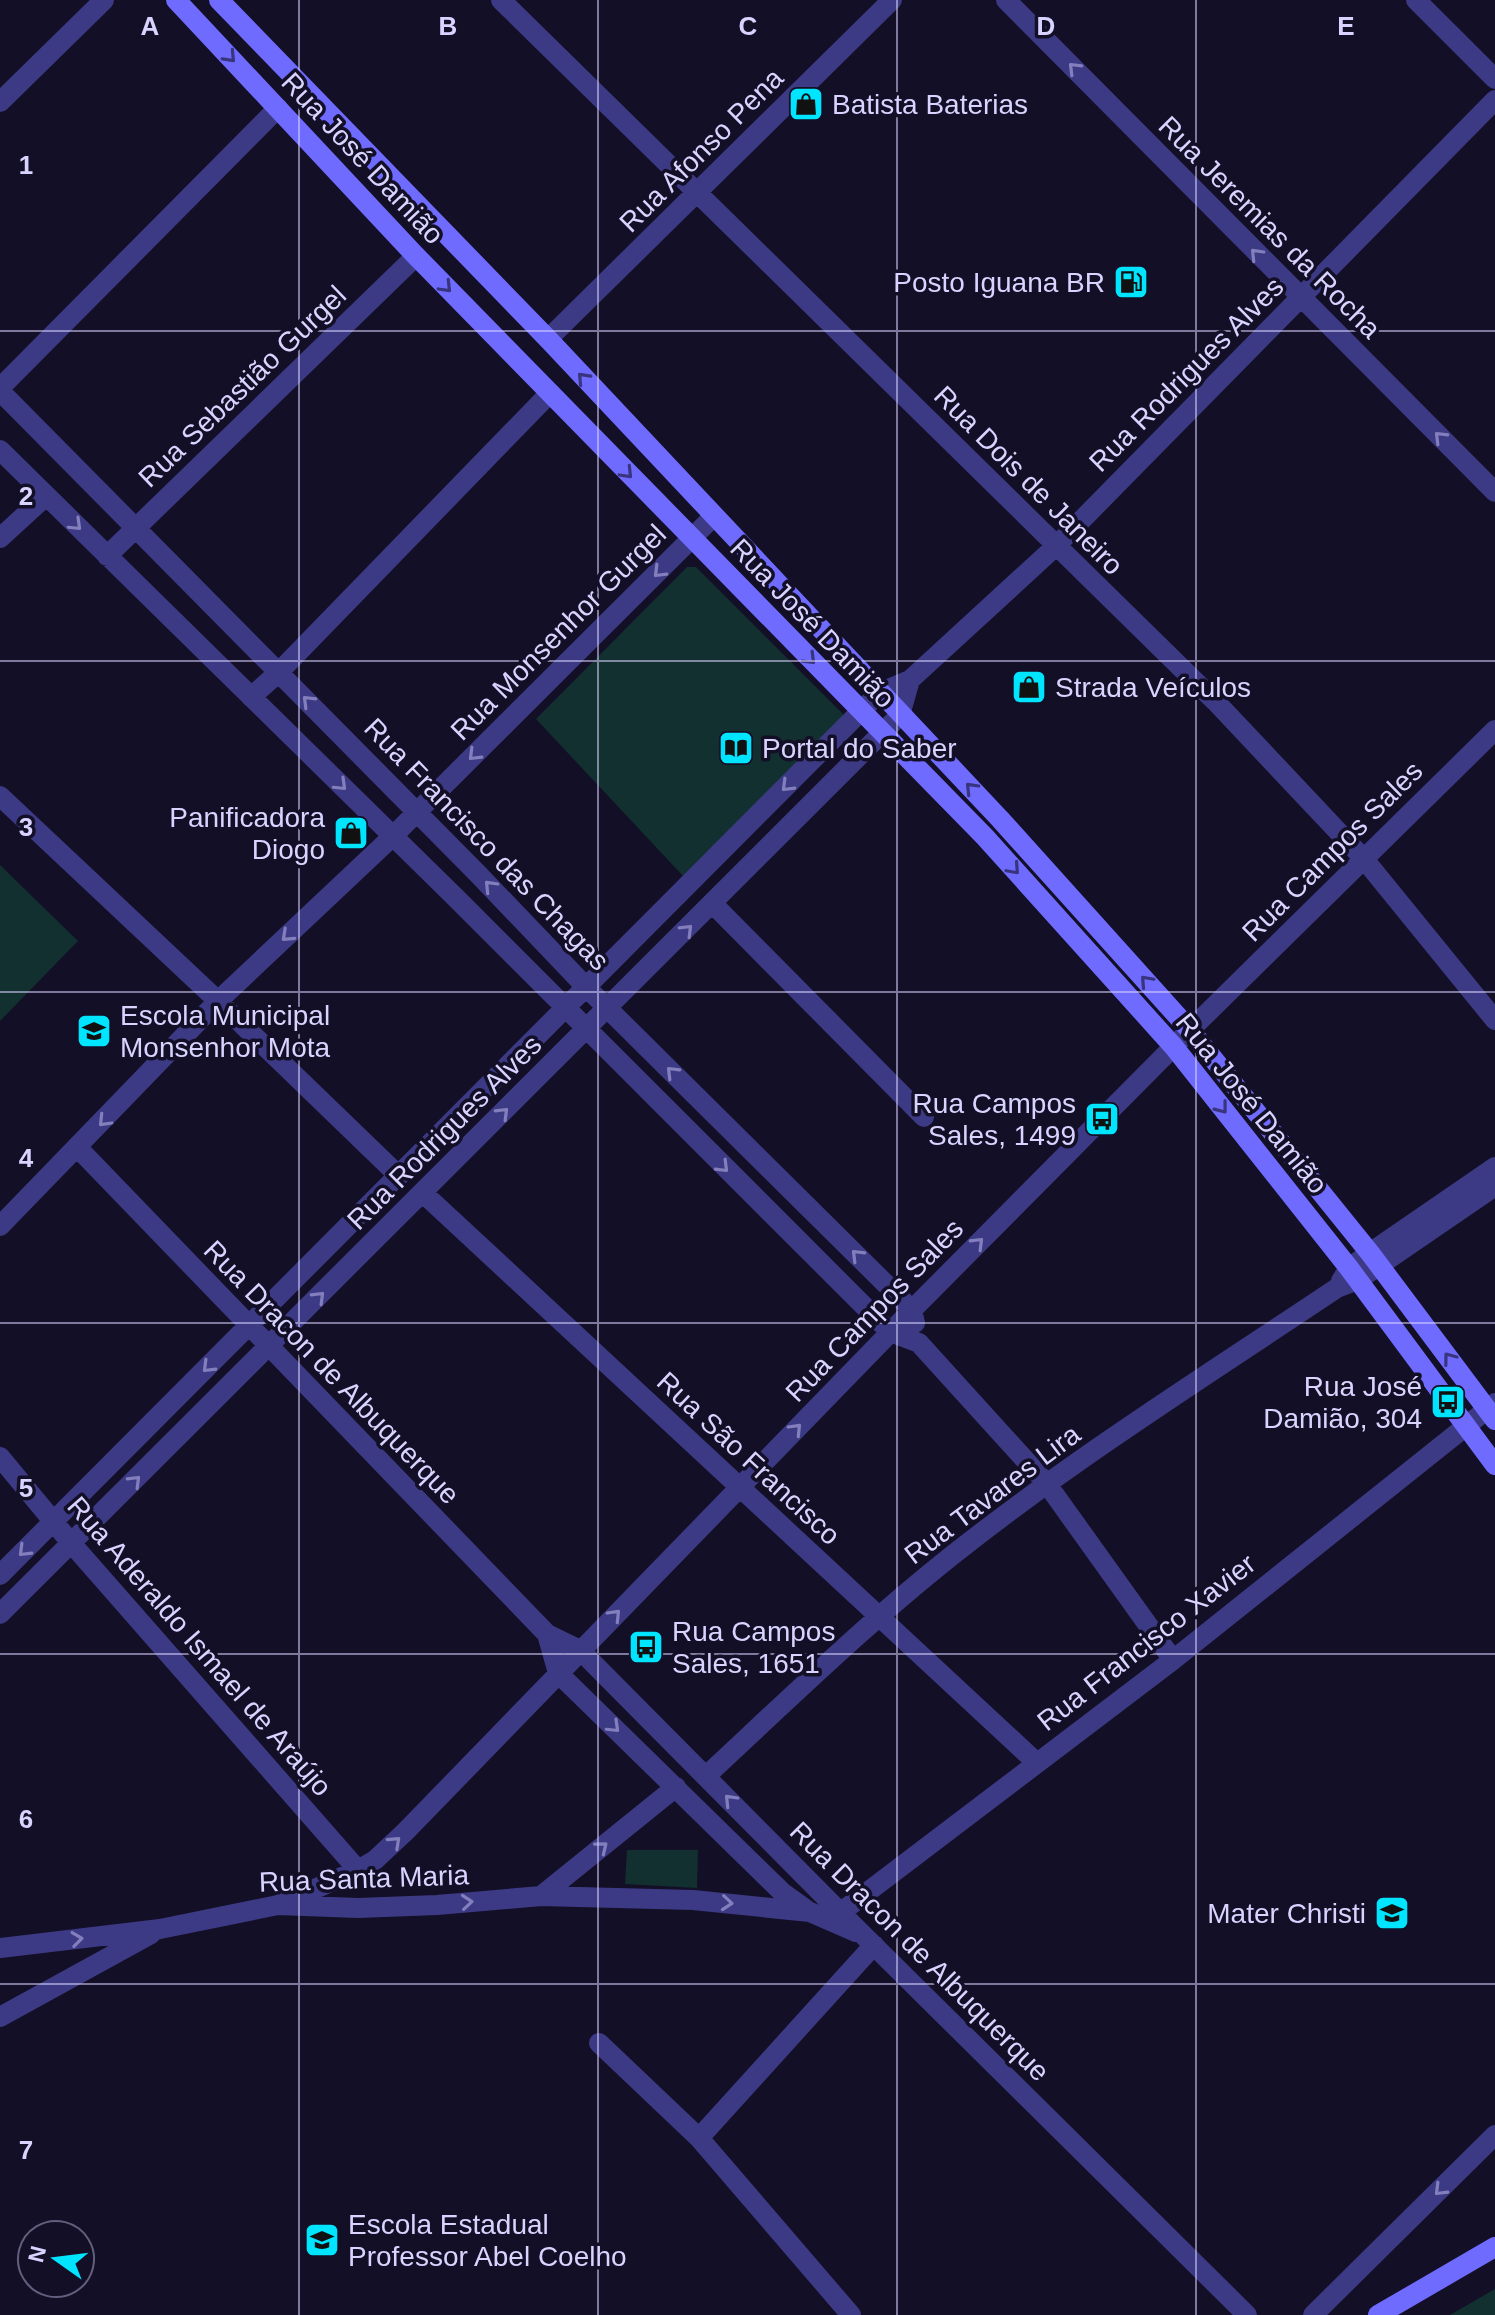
<svg xmlns="http://www.w3.org/2000/svg" width="1495" height="2315" font-family="Helvetica,sans-serif">
  <rect width="100%" height="100%" fill="#130f26"/>
  <path fill="#12302f" d="M687,567H696L843,714L841,721L684,877L536,719Z
    M0,865L78,941L0,1021Z
    M627,1850H698L697,1888L625,1884Z
    M1495,2289V2315H1450Z"/>
  <g fill="none" stroke-linecap="round" stroke-linejoin="round">
    <path stroke="#3d3a85" stroke-width="20" d="M501,0L1215,701L1364,859L1495,1020
      M1006,0L1495,492
      M1416,0L1495,79
      M0,102L104,0
      M548,339L892,0
      M0,388L278,108
      M0,391L479,875L587,988L912,1310L915,1323
      M0,450L455,897L890,1332L919,1343L1047,1484L1173,1660
      M0,538L46,496
      M107,556L416,256
      M251,697L279,672L550,393
      M0,796L218,1001L399,1176
      M713,904L924,1117
      M78,1148L547,1634L580,1650L840,1912L1247,2315
      M423,1193L1037,1763
      M0,1226L218,1001L393,836L713,517
      M1341,1281L1349,1268L1370,1253L1495,1167
      M0,1457L72,1544L358,1870
      M0,1575L879,693L910,680L1056,546L1495,100
      M0,1614L900,715L910,680
      M547,1634L558,1673L782,1892L807,1910
      M706,1776C791,1697 876,1614 968,1543C1086,1451 1213,1371 1337,1288L1358,1280L1495,1186
      M541,1896L676,1787
      M278,1905L358,1870L375,1860L405,1832L912,1310L1190,1030L1495,730
      M832,1919L1173,1660L1495,1403
      M0,1948L160,1929L278,1905L358,1908L437,1905L541,1896L693,1900L810,1912L856,1932
      M0,2017L151,1934
      M599,2043L699,2138L851,2315
      M699,2138L874,1945
      M1313,2315L1495,2135"/>
    <path stroke="#6f6bff" stroke-width="20" d="M176,0L416,256L985,837L1174,1047L1349,1268L1495,1465
      M219,0L548,339L1000,819L1190,1030L1370,1253L1495,1420
      M1378,2315L1495,2247"/>
  </g>
  <defs><path id="oneway-chevron" d="M-2-3.5L2.5 0L-2 3.5" fill="none" stroke-width="1.6" stroke-linecap="round" stroke-linejoin="round" transform="scale(2)"/></defs>
  <g stroke="#38347d">
    <use href="#oneway-chevron" transform="translate(230 57) rotate(47)"/>
    <use href="#oneway-chevron" transform="translate(446 287) rotate(46)"/>
    <use href="#oneway-chevron" transform="translate(583 378) rotate(-133)"/>
    <use href="#oneway-chevron" transform="translate(627 473) rotate(46)"/>
    <use href="#oneway-chevron" transform="translate(810 659) rotate(45)"/>
    <use href="#oneway-chevron" transform="translate(971 788) rotate(-134)"/>
    <use href="#oneway-chevron" transform="translate(1014 869) rotate(48)"/>
    <use href="#oneway-chevron" transform="translate(1146 981) rotate(-132)"/>
    <use href="#oneway-chevron" transform="translate(1222 1108) rotate(52)"/>
    <use href="#oneway-chevron" transform="translate(1449 1358) rotate(-127)"/>
  </g>
  <g stroke="#837fbc">
    <use href="#oneway-chevron" transform="translate(1074 68) rotate(-135)"/>
    <use href="#oneway-chevron" transform="translate(1256 254) rotate(-134)"/>
    <use href="#oneway-chevron" transform="translate(1440 437) rotate(-135)"/>
    <use href="#oneway-chevron" transform="translate(76 525) rotate(44)"/>
    <use href="#oneway-chevron" transform="translate(659 572) rotate(135)"/>
    <use href="#oneway-chevron" transform="translate(308 701) rotate(-135)"/>
    <use href="#oneway-chevron" transform="translate(474 755) rotate(135)"/>
    <use href="#oneway-chevron" transform="translate(341 785) rotate(44)"/>
    <use href="#oneway-chevron" transform="translate(787 786) rotate(135)"/>
    <use href="#oneway-chevron" transform="translate(490 886) rotate(-134)"/>
    <use href="#oneway-chevron" transform="translate(687 930) rotate(-45)"/>
    <use href="#oneway-chevron" transform="translate(287 936) rotate(137)"/>
    <use href="#oneway-chevron" transform="translate(672 1072) rotate(-135)"/>
    <use href="#oneway-chevron" transform="translate(503 1113) rotate(-45)"/>
    <use href="#oneway-chevron" transform="translate(104 1121) rotate(134)"/>
    <use href="#oneway-chevron" transform="translate(723 1167) rotate(45)"/>
    <use href="#oneway-chevron" transform="translate(978 1243) rotate(-45)"/>
    <use href="#oneway-chevron" transform="translate(857 1255) rotate(-135)"/>
    <use href="#oneway-chevron" transform="translate(319 1297) rotate(-45)"/>
    <use href="#oneway-chevron" transform="translate(208 1367) rotate(135)"/>
    <use href="#oneway-chevron" transform="translate(796 1429) rotate(-46)"/>
    <use href="#oneway-chevron" transform="translate(135 1481) rotate(-45)"/>
    <use href="#oneway-chevron" transform="translate(24 1551) rotate(135)"/>
    <use href="#oneway-chevron" transform="translate(615 1615) rotate(-46)"/>
    <use href="#oneway-chevron" transform="translate(614 1727) rotate(44)"/>
    <use href="#oneway-chevron" transform="translate(730 1800) rotate(-134)"/>
    <use href="#oneway-chevron" transform="translate(395 1842) rotate(-43)"/>
    <use href="#oneway-chevron" transform="translate(602 1847) rotate(-39)"/>
    <use href="#oneway-chevron" transform="translate(467 1902) rotate(-5)"/>
    <use href="#oneway-chevron" transform="translate(727 1903) rotate(5)"/>
    <use href="#oneway-chevron" transform="translate(77 1939) rotate(-7)"/>
    <use href="#oneway-chevron" transform="translate(1440 2190) rotate(135)"/>
  </g>
  <path fill="none" stroke="#d9d4ff" stroke-width="2" stroke-opacity="0.55" d="M299,0V2315M598,0V2315M897,0V2315M1196,0V2315M0,331H1495M0,661H1495M0,992H1495M0,1323H1495M0,1654H1495M0,1984H1495"/>
  <defs>
    <g id="shop-square" transform="scale(1.8)"><rect x="-9" y="-9" width="18" height="18" rx="4" fill="#00e5ff" stroke="#130f26"/><path d="M-5-2.5h2.3a2.7 3.5 0 0 1 5.4 0H5L5.5 6h-11ZM-1.5-2.5h3a1.5 2.3 0 0 0-3 0Z" fill="#111"/></g>
    <g id="fuel-square" transform="scale(1.8)"><rect x="-9" y="-9" width="18" height="18" rx="4" fill="#00e5ff" stroke="#130f26"/><path d="M-5.5-6h7V0h2V4h1.3V-2.5L3-4.5l.8-.8L6-3V5H2.5V1h-1V6h-7ZM-4.2-4.7v3.2H.2V-4.7Z" fill="#111"/></g>
    <g id="library-square" transform="scale(1.8)"><rect x="-9" y="-9" width="18" height="18" rx="4" fill="#00e5ff" stroke="#130f26"/><path d="M-6-4Q-3-5.5-.7-3.5V5Q-3 3-6 4ZM6-4Q3-5.5 .7-3.5V5Q3 3 6 4Z" fill="#111"/></g>
    <g id="school-square" transform="scale(1.8)"><rect x="-9" y="-9" width="18" height="18" rx="4" fill="#00e5ff" stroke="#130f26"/><path d="M0-5L7-2L0 1L-7-2ZM-4 1L0 2.5L4 1V4Q0 6-4 4Z" fill="#111"/></g>
    <g id="bus-square" transform="scale(1.8)"><rect x="-9" y="-9" width="18" height="18" rx="4" fill="#00e5ff" stroke="#130f26"/><path d="M-5-6H5V4H4V6H2V4H-2V6H-4V4H-5ZM-3.5-4V0h7V-4ZM-3.5 1.2v1.5H-2V1.2ZM2 1.2v1.5H3.5V1.2Z" fill="#111"/></g>
    <g id="university-square" transform="scale(1.8)"><rect x="-9" y="-9" width="18" height="18" rx="4" fill="#00e5ff" stroke="#130f26"/><path d="M0-5L7-2L0 1L-7-2ZM-4 1L0 2.5L4 1V4Q0 6-4 4Z" fill="#111"/></g>
  </defs>
  <g fill-rule="evenodd">
    <use href="#shop-square" x="806" y="104"/>
    <use href="#fuel-square" x="1131" y="282"/>
    <use href="#shop-square" x="1029" y="687"/>
    <use href="#library-square" x="736" y="748"/>
    <use href="#shop-square" x="351" y="833"/>
    <use href="#school-square" x="94" y="1031"/>
    <use href="#bus-square" x="1102" y="1119"/>
    <use href="#bus-square" x="1448" y="1402"/>
    <use href="#bus-square" x="646" y="1647"/>
    <use href="#university-square" x="1392" y="1913"/>
    <use href="#school-square" x="322" y="2240"/>
  </g>
  <g text-anchor="middle" stroke-width="7" stroke-linejoin="round" paint-order="stroke">
    <g font-size="28" fill="#d9d4ff" stroke="#130f26" text-anchor="start">
      <text x="832" y="114">Batista Baterias</text>
      <text x="1105" y="292" text-anchor="end">Posto Iguana BR</text>
      <text x="1055" y="697">Strada Veículos</text>
      <text x="762" y="758">Portal do Saber</text>
      <text x="325" y="827" text-anchor="end">Panificadora<tspan x="325" dy="32">Diogo</tspan></text>
      <text x="120" y="1025">Escola Municipal<tspan x="120" dy="32">Monsenhor Mota</tspan></text>
      <text x="1076" y="1113" text-anchor="end">Rua Campos<tspan x="1076" dy="32">Sales, 1499</tspan></text>
      <text x="1422" y="1396" text-anchor="end">Rua José<tspan x="1422" dy="32">Damião, 304</tspan></text>
      <text x="672" y="1641">Rua Campos<tspan x="672" dy="32">Sales, 1651</tspan></text>
      <text x="1366" y="1923" text-anchor="end">Mater Christi</text>
      <text x="348" y="2234">Escola Estadual<tspan x="348" dy="32">Professor Abel Coelho</tspan></text>
    </g>
    <g font-size="28" fill="#d9d4ff" stroke="#130f26">
      <text transform="translate(701 150) rotate(-45)" y="10">Rua Afonso Pena</text>
      <text transform="translate(363 158) rotate(47)" y="10">Rua José Damião</text>
      <text transform="translate(1270 227) rotate(45)" y="10">Rua Jeremias da Rocha</text>
      <text transform="translate(1186 374) rotate(-45)" y="10">Rua Rodrigues Alves</text>
      <text transform="translate(242 386) rotate(-44)" y="10">Rua Sebastião Gurgel</text>
      <text transform="translate(1029 480) rotate(45)" y="10">Rua Dois de Janeiro</text>
      <text transform="translate(813 623) rotate(46)" y="10">Rua José Damião</text>
      <text transform="translate(558 632) rotate(-45)" y="10">Rua Monsenhor Gurgel</text>
      <text transform="translate(487 844) rotate(46)" y="10">Rua Francisco das Chagas</text>
      <text transform="translate(1332 851) rotate(-45)" y="10">Rua Campos Sales</text>
      <text transform="translate(1252 1103) rotate(51)" y="10">Rua José Damião</text>
      <text transform="translate(444 1132) rotate(-45)" y="10">Rua Rodrigues Alves</text>
      <text transform="translate(874 1310) rotate(-46)" y="10">Rua Campos Sales</text>
      <text transform="translate(332 1372) rotate(46)" y="10">Rua Dracon de Albuquerque</text>
      <text transform="translate(749 1458) rotate(43)" y="10">Rua São Francisco</text>
      <text transform="translate(992 1494) rotate(-37)" y="10">Rua Tavares Lira</text>
      <text transform="translate(1146 1642) rotate(-38)" y="10">Rua Francisco Xavier</text>
      <text transform="translate(200 1646) rotate(49)" y="10">Rua Aderaldo Ismael de Araújo</text>
      <text transform="translate(364 1878) rotate(-2)" y="10">Rua Santa Maria</text>
      <text transform="translate(920 1951) rotate(45)" y="10">Rua Dracon de Albuquerque</text>
    </g>
  </g>
  <g font-size="26" text-anchor="middle" font-weight="bold" fill="#d9d4ff" stroke="#130f26" stroke-width="7" stroke-linejoin="round" paint-order="stroke">
    <text x="150" y="35">A</text>
    <text x="448" y="35">B</text>
    <text x="748" y="35">C</text>
    <text x="1046" y="35">D</text>
    <text x="1346" y="35">E</text>
    <text x="26" y="174">1</text>
    <text x="26" y="505">2</text>
    <text x="26" y="836">3</text>
    <text x="26" y="1167">4</text>
    <text x="26" y="1497">5</text>
    <text x="26" y="1828">6</text>
    <text x="26" y="2159">7</text>
  </g>
  <g transform="translate(56 2259) rotate(284)"><circle r="38" fill="#130f26" stroke="#625e7d" stroke-width="2"/>
  <path d="M0-6L14 30L0 20L-14 30Z" fill="#00e5ff"/>
  <text y="-12" font-size="22" font-weight="bold" text-anchor="middle" fill="#d9d4ff">N</text>
  </g>
</svg>
